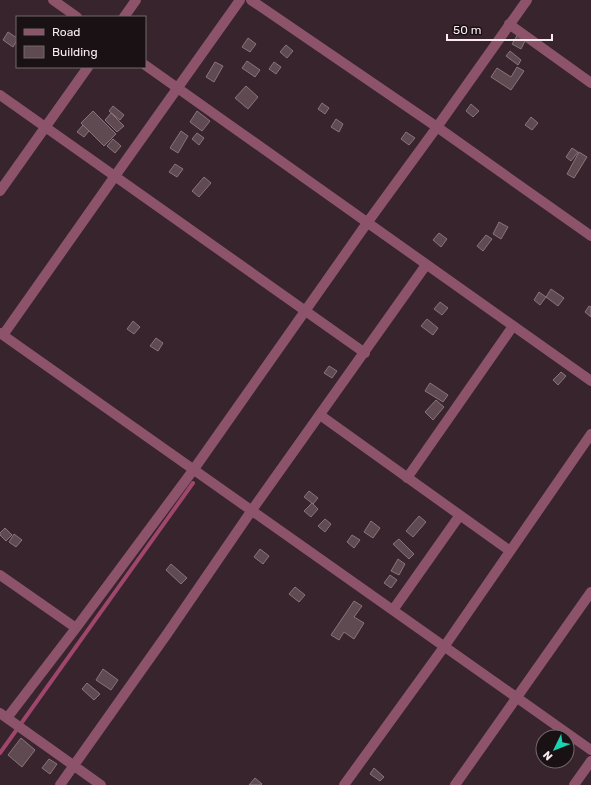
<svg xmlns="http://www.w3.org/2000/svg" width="591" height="785" font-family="Rubik,sans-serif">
  <rect width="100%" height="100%" fill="#38242c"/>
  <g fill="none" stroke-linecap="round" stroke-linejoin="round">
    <path stroke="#9f466d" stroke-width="4" d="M0,753L193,483"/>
  </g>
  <path fill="#604a52" stroke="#8b737c" d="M8,32L17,38V40L13,47L3,40Z
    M518,34L526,39L521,49L512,44Z
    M248,38L256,44L250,52L242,47Z
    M286,45L293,51L287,58L280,52Z
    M510,51L521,60L518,65L506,56Z
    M247,61L260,70L255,77L242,68Z
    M215,62L223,66L214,82L206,77Z
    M274,62L281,67L276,74L269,69Z
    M517,67L524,71L511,90L491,77L497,68L511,77Z
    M246,86L258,97L248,109L235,98Z
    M322,103L329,108L325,114L318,109Z
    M471,104L479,111L473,117L466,111Z
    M113,106L124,115L120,120L109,111Z
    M93,111L116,134L104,146L81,123Z
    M197,111L210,121L202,131L190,122Z
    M111,113L124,126L117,132L105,120Z
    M531,117L538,123L532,130L525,125Z
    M336,119L343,124L339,132L331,127Z
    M83,125L89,131L84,137L77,132Z
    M181,131L188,136L178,153L170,148Z
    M406,132L415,138L409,145L401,139Z
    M197,133L204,138L199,145L192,139Z
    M113,139L121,146L115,153L107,146Z
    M572,148L578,152L571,161L566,157Z
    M579,152L587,157L574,178L567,174Z
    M175,164L183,169L177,177L169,172Z
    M204,177L211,183L199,197L192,191Z
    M499,222L508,227L501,239L493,234Z
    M439,233L447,239L441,247L433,240Z
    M486,235L492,239L483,251L477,246Z
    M551,289L564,298L558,306L546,297Z
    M539,292L546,297L540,305L534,300Z
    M440,302L448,308L442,315L434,309Z
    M589,306L591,307V317L585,312Z
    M427,319L438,328L433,335L421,326Z
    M133,321L140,327L134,334L127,329Z
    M156,338L163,343L158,351L150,346Z
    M329,366L337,371L332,378L324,373Z
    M561,372L566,376L558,385L553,380Z
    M430,383L448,395L443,402L425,391Z
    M436,400L444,407L433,420L425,412Z
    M309,491L318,498L313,504L304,497Z
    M312,503L318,509L311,517L304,511Z
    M419,516L426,522L413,537L406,531Z
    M325,519L331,524L325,532L318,526Z
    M371,521L380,528L373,538L364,532Z
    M5,528L12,535L6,541L0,535V533Z
    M14,534L22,540L16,547L9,542Z
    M352,535L360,540L354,548L347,542Z
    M399,539L414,554L409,559L393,544Z
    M260,549L269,556L263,564L254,557Z
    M398,559L405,564L399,575L391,571Z
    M171,564L187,578L181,584L166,570Z
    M390,575L397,580L391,588L384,583Z
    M295,587L305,595L299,602L289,594Z
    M354,601L362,606L354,617L364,623L354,639L344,632L339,640L331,635Z
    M103,669L118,680L111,690L96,680Z
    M87,683L100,694L94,700L82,689Z
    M21,738L35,750L22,767L8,755Z
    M49,759L57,764L50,774L42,768Z
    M374,768L384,777L380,781L370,774Z
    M255,778L262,784L261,785H249Z"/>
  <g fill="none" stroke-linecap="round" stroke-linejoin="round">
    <path stroke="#8d536a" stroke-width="10" d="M53,0L77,17
      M251,0L437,127L591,236
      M124,17L136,0
      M509,24L591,83
      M145,65L591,381
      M0,95L365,353
      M0,191L88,67
      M0,333L591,750
      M3,335L115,176L240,0
      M320,415L510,551
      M407,478L513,326
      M0,575L76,628
      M393,610L460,515
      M0,713L101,785
      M7,718L76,628L194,469L367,223L437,127L527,0
      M60,785L167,634L252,510L426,265
      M344,785L444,647L591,434
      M455,785L591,592
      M574,785L591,761"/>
  </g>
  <rect x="16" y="16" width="130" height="52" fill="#1a1114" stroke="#73686c"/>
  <rect x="24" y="29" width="20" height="6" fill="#8d536a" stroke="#73686c"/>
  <text x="52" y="36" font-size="12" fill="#f9ebef">Road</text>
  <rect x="24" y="46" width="20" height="12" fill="#604a52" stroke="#73686c"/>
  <text x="52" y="56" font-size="12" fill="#f9ebef">Building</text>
  <g transform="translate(555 749) rotate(227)"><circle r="19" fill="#1a1114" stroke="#73686c"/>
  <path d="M0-3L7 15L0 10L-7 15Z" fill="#18d5b2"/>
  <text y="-6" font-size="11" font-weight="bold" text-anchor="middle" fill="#f9ebef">N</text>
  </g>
  <path d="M447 34v6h105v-6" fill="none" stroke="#f9ebef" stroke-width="2"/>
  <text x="453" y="34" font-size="12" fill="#f9ebef" stroke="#1a1114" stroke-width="3" paint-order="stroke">50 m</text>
</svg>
